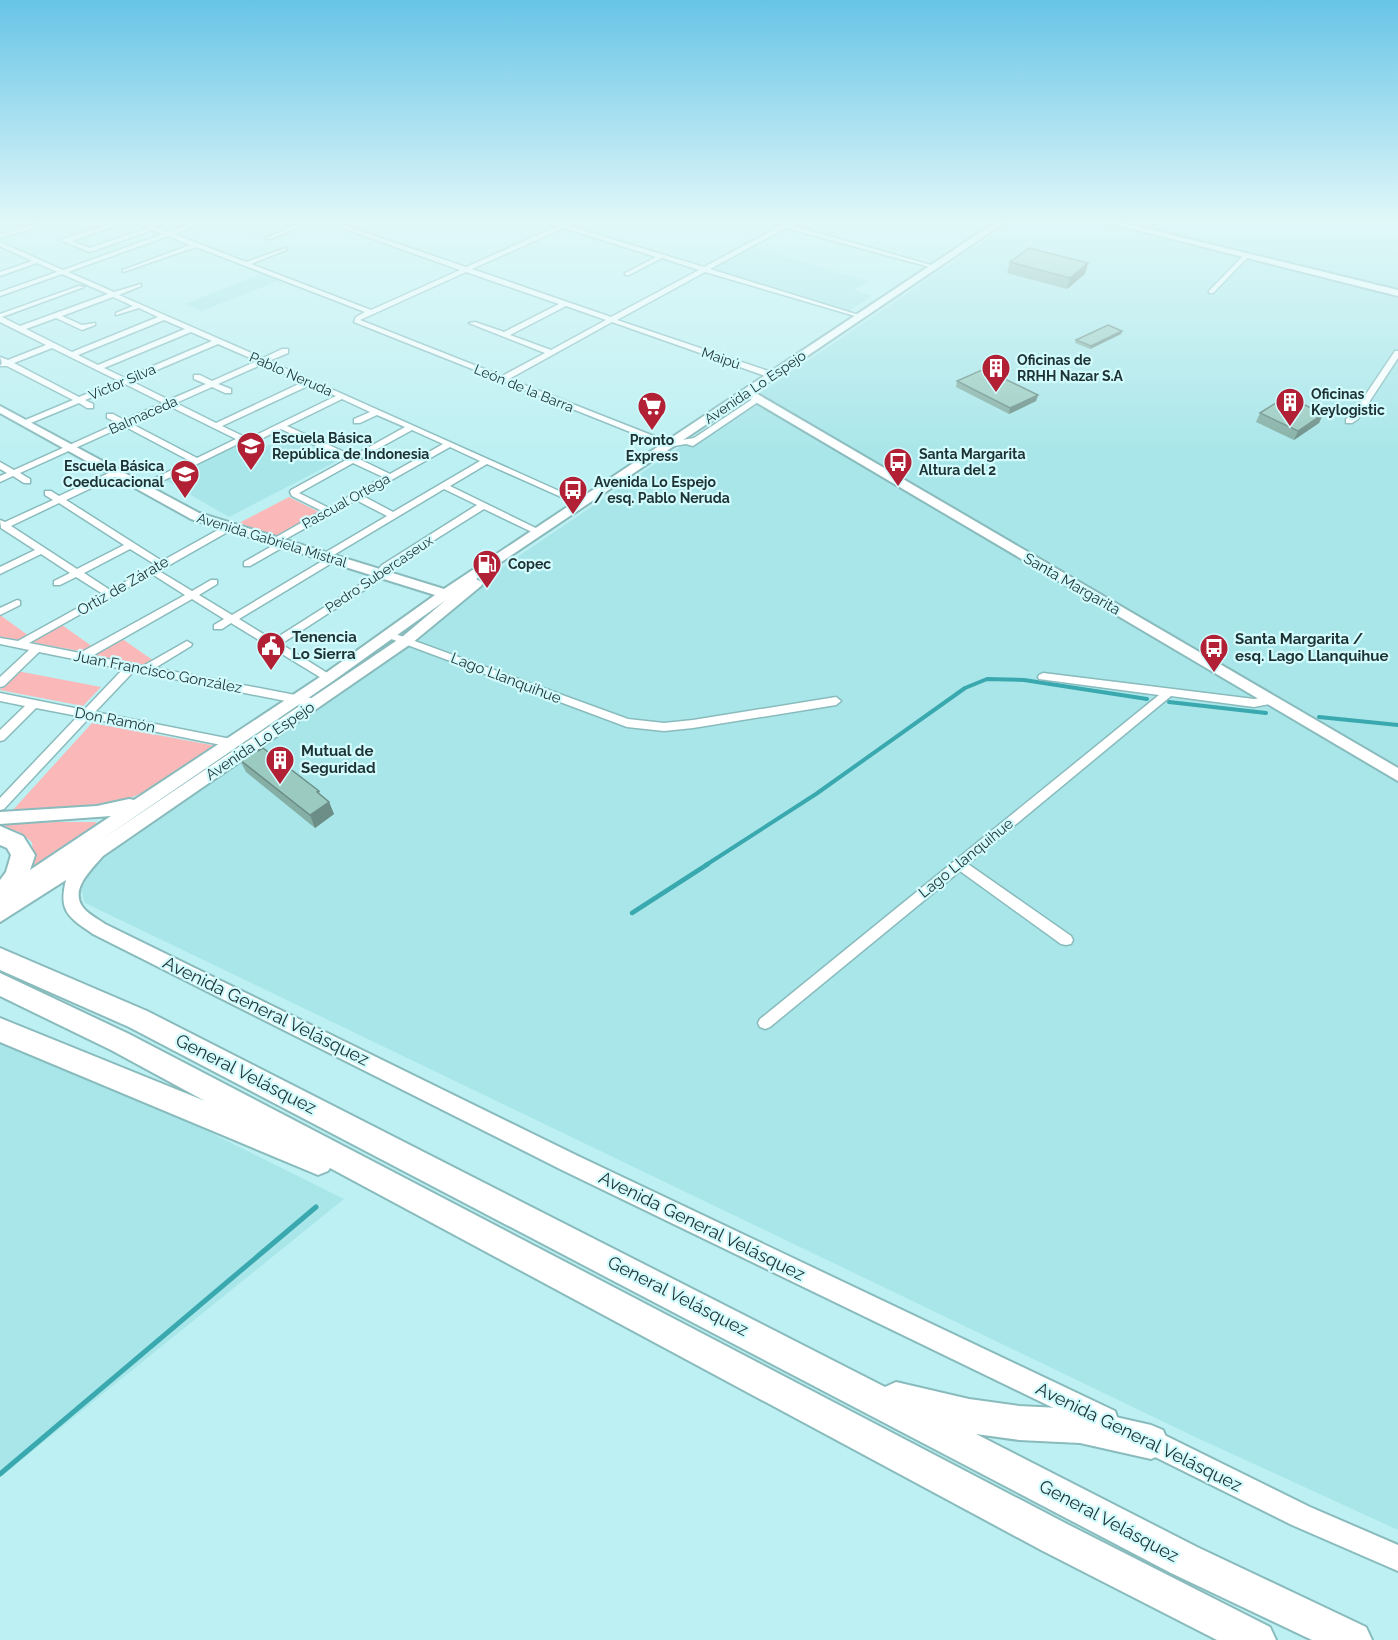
<svg xmlns="http://www.w3.org/2000/svg" width="1398" height="1640" font-family="Raleway,sans-serif">
  <rect width="100%" height="100%" fill="#bdf0f2"/>
  <path fill="#a9e6e9" d="M1011,223H1398V1530L1193,1436L85,903L83,898L82,888L87,876L103,859L409,645L498,570Z
    M752,247L868,281L854,290L872,296L849,311L715,270L714,268Z
    M263,273L280,280L202,311L185,304Z
    M290,435L339,460L229,517L165,480L239,443L257,451Z
    M0,1043L179,1117L344,1199L0,1477Z"/>
  <path fill="#fab9b8" d="M289,497L319,512L276,536L239,523Z
    M0,615L29,636L20,641L0,637Z
    M62,625L93,647L85,652L30,642Z
    M121,638L154,661L145,666L89,655Z
    M17,671L101,687L83,706L0,690Z
    M92,723L217,746L149,790L116,804L12,811Z
    M57,822H95L103,827L24,881L33,858L32,842L19,832L0,826L19,823Z"/>
  <g fill="none" stroke-linecap="round" stroke-linejoin="round">
    <path stroke="#39a9af" stroke-width="4" d="M1169,702L1266,713
      M1319,717L1398,725
      M706,865L816,794L965,688L987,679L1024,680L1147,699"/>
    <path stroke="#39a9af" stroke-width="4.5" d="M632,913L708,864"/>
    <path stroke="#39a9af" stroke-width="5" d="M0,1474L316,1207"/>
    <g stroke="#89bbbd" stroke-width="3">
      <path id="street" d="M42,223H52L0,238V234Z
        M59,223H68L79,228L76,230Z
        M114,223H123L72,241L90,248L147,228L136,223H145L168,232L194,223H203L174,234L246,262L286,248V250L251,264L371,310L460,270L328,223H337L466,267L558,226V224L573,223L569,226L704,267L780,226L781,224L793,223L790,225L938,267L933,268L786,228L710,269L862,316V318L705,272L617,320L774,373V377H768L612,322L509,379L669,442L694,438L754,398L761,400L693,446L686,444L668,447L354,322L356,317L365,312L196,247L123,272V270L190,245L168,236L68,272L114,292L141,284V286L119,295L263,358L282,349H288V353L269,361L586,503L582,506L579,505L487,464L450,486L544,532L542,534H536L484,509L388,569L378,581L281,644L332,676L333,678L328,682L231,623L222,629H214V625L224,619L192,599L92,656L143,666L187,641L192,644L191,646L155,668L316,699L321,703L320,706L316,707L134,671L95,712L231,739L237,743L235,746L231,747L89,718L4,809L0,810V798L78,716L36,708L4,740L0,741V730L25,706L0,701V693L84,710L123,669L39,652L4,686L0,687V677L29,650L0,644V638L18,641L103,594L76,577L60,585H54V581L70,573L41,554L0,574V567L35,550L1,528L0,520L5,522L53,500L45,495V491H51L59,496L113,471H119V475L66,500L162,561L225,526H231V530L159,571L192,591L211,580H217V584L199,595L232,615L324,560L319,557L321,555L387,516L356,500L282,541L287,544L285,546L250,566H244V562L274,545L269,542L271,540L322,511L292,496L290,492L291,490L346,460L281,429L255,442H242L142,491L139,490V486L190,461L124,426L20,473L30,479V483H24L13,476L0,482V476L7,473L0,469V462L14,470L118,423L107,418V414H113L124,420L163,403L125,384L85,400L93,404V408H87L79,403L26,425L22,423L23,421L73,400L7,366H0L2,363L0,357L8,360L46,345L0,322V314L79,286L84,287L2,317L20,326L108,294L62,274L0,296V292L57,272L37,263L0,276V272L32,261L0,246V242L63,270L163,234L152,230L90,252L60,240ZM564,228L656,257L625,273V275H629L662,258L699,270L611,317L472,269ZM466,272L559,304L504,332L475,322L469,323L545,353L502,376L360,320ZM113,297L133,306L116,313V315L139,308L158,317L72,352L26,329L56,318L82,330L95,325V323L82,325L62,316ZM566,306L606,320L551,350L510,335ZM164,320L185,329L98,365L78,355ZM191,332L212,341L125,378L104,368ZM218,344L257,361L212,381L200,375H194V379L206,384L169,400L131,381ZM52,348L119,381L79,397L14,363ZM263,364L303,382L216,423L176,403L212,387L225,393H231V389L218,384ZM310,385L336,396L250,438H247L222,426ZM342,399L370,412L354,419V423H360L377,415L405,427L353,456L287,426ZM169,406L236,439L197,458L130,423ZM412,430L443,444L390,474L359,459ZM450,447L480,461L393,512L363,496ZM353,463L383,477L329,508L299,493ZM444,489L477,505L382,565L372,577L273,640L239,619L335,561V557L332,556ZM59,503L124,545L77,569L11,526ZM130,549L156,565L110,590L84,573ZM152,574L185,595L80,653L29,643Z
        M302,223H311L270,239L265,238Z
        M1244,255L1249,256L1213,293H1209V291Z
        M1395,351H1398V358L1358,419L1352,423H1346V419L1352,415Z
        M17,600L20,601V605L0,615V608Z
        M390,632L628,719L664,723L693,720L836,697L841,701L836,705L693,728L664,731L627,727L386,637V633Z
        M1043,673L1254,699L1271,696L1276,700L1275,703L1254,707L1171,696L968,864L1071,936L1073,940L1071,944L1066,945L1061,944L960,871L770,1027L765,1029L760,1027L758,1023L760,1019L1159,695L1039,679L1038,677L1039,675Z"/>
    </g>
    <g stroke="#89bbbd" stroke-width="4">
      <path id="secondary" d="M994,223H1004L754,392L1398,768V781L747,397L476,579L483,583L481,586L412,643L103,856C93,868 70,888 82,906C86,913 98,919 105,924L578,1156L1115,1411L1118,1420L1115,1429L1106,1432L1097,1429L562,1170L93,934C69,917 58,912 66,880L0,922V890L111,816L0,824V812L97,806L129,799L134,800L323,675L435,595L191,519L0,413V406L199,513L444,589ZM446,600L402,637L101,840L333,681Z
        M1109,223H1123L1398,290V296Z
        M1146,1426L1310,1507L1398,1545V1571L1292,1525L1137,1448L1133,1439L1137,1430Z"/>
    </g>
    <g stroke="#89bbbd" stroke-width="4">
      <path id="highway" d="M0,826L23,836L35,855C29,874 20,902 0,909V880L6,872L11,855L7,848L0,845Z
        M0,948L147,1011L885,1387L896,1382L969,1399L1019,1406L1080,1409L1151,1425L1163,1430L1168,1442L1163,1454L1151,1459L1080,1443L1019,1440L976,1434L1197,1547L1366,1627L1372,1640H1312L1171,1573L129,1027L0,970Z
        M0,973L129,1034L1067,1524L1270,1627L1276,1640H1217L1041,1550L330,1168L328,1171L318,1175L0,1042V1018L205,1101L111,1050L0,996Z"/>
    </g>
    <use href="#street" fill="#fff" fill-rule="evenodd"/>
    <use href="#secondary" fill="#fff" fill-rule="evenodd"/>
    <use href="#highway" fill="#fff" fill-rule="evenodd"/>
  </g>
  <path fill="#85afa5" d="M1010,262L1085,274L1067,289L1007,273Z
    M1122,331L1121,334L1090,349L1075,343L1076,340Z
    M957,381L1038,395L1036,401L1009,414L956,387Z
    M1260,413L1323,414L1319,423L1294,440L1256,422Z
    M240,760L319,791L320,795L329,802L334,814L315,828L246,772Z"/>
  <path fill="#6c8e86" d="M1088,263L1085,274L1067,289L1070,278Z
    M1122,331L1121,334L1090,349L1091,346Z
    M1038,395L1036,401L1009,414L1010,408Z
    M1323,414L1319,423L1294,440L1298,431Z
    M329,802L334,814L315,828L310,815Z"/>
  <path fill="#9bcbc0" stroke="#6c8e86" stroke-width="1.5" d="M1029,248L1088,263L1070,278L1010,262Z
    M1108,325L1122,331L1091,346L1076,340Z
    M984,369L1038,395L1010,408L957,381Z
    M1287,396L1323,414L1298,431L1260,413Z
    M263,748L319,791L317,792L329,802L310,815L240,760L256,750L258,751Z"/>
  <linearGradient id="sky" x2="0" y2="1"><stop stop-color="#67c4e6"/><stop offset="0.49" stop-color="#e1f8f9"/><stop offset="1" stop-color="#e1f8f9" stop-opacity="0"/></linearGradient>
  <rect width="1398" height="453" fill="url(#sky)"/>
  <defs>
    <g id="building-pin" transform="scale(1.5)"><path d="M0 17L-7.5 6A9.5 9.5 0 1 1 7.5 6Z" fill="#b22035" stroke="#d2fbfd"/><path d="M-4-6H4V6H1V3H-1V6H-4ZM-2.5-4.3h1.7v1.8h-1.7ZM.8-4.3h1.7v1.8H.8ZM-2.5-1h1.7V.8h-1.7ZM.8-1h1.7V.8H.8Z" fill="#fff"/></g>
    <g id="supermarket-pin" transform="scale(1.5)"><path d="M0 17L-7.5 6A9.5 9.5 0 1 1 7.5 6Z" fill="#b22035" stroke="#d2fbfd"/><path d="M-6-5.5h2.5l.6 2H6L4.5 2H-2.5L-4.4-4H-6ZM-1.5 3.2a1.3 1.3 0 1 0 .1 0ZM3 3.2a1.3 1.3 0 1 0 .1 0Z" fill="#fff"/></g>
    <g id="school-pin" transform="scale(1.5)"><path d="M0 17L-7.5 6A9.5 9.5 0 1 1 7.5 6Z" fill="#b22035" stroke="#d2fbfd"/><path d="M0-5L7-2L0 1L-7-2ZM-4 1L0 2.5L4 1V4Q0 6-4 4Z" fill="#fff"/></g>
    <g id="bus-pin" transform="scale(1.5)"><path d="M0 17L-7.5 6A9.5 9.5 0 1 1 7.5 6Z" fill="#b22035" stroke="#d2fbfd"/><path d="M-5-6H5V4H4V6H2V4H-2V6H-4V4H-5ZM-3.5-4V0h7V-4ZM-3.5 1.2v1.5H-2V1.2ZM2 1.2v1.5H3.5V1.2Z" fill="#fff"/></g>
    <g id="fuel-pin" transform="scale(1.5)"><path d="M0 17L-7.5 6A9.5 9.5 0 1 1 7.5 6Z" fill="#b22035" stroke="#d2fbfd"/><path d="M-5.5-6h7V0h2V4h1.3V-2.5L3-4.5l.8-.8L6-3V5H2.5V1h-1V6h-7ZM-4.2-4.7v3.2H.2V-4.7Z" fill="#fff"/></g>
    <g id="civic-pin" transform="scale(1.5)"><path d="M0 17L-7.5 6A9.5 9.5 0 1 1 7.5 6Z" fill="#b22035" stroke="#d2fbfd"/><path d="M-.6-6.5H3V-4.5H.6V-3L4-1V1h2V6H-6V1h2V-1L-.6-3ZM-1.2 2.5V6h2.4V2.5Z" fill="#fff"/></g>
  </defs>
  <g fill-rule="evenodd">
    <use href="#building-pin" x="996" y="368"/>
    <use href="#building-pin" x="1290" y="402"/>
    <use href="#supermarket-pin" x="652" y="406"/>
    <use href="#school-pin" x="251" y="446"/>
    <use href="#bus-pin" x="898" y="462"/>
    <use href="#school-pin" x="185" y="474"/>
    <use href="#bus-pin" x="573" y="490"/>
    <use href="#fuel-pin" x="487" y="564"/>
    <use href="#civic-pin" x="271" y="646"/>
    <use href="#bus-pin" x="1214" y="648"/>
    <use href="#building-pin" x="280" y="760"/>
  </g>
  <g text-anchor="middle" stroke-width="4.5" stroke-linejoin="round" paint-order="stroke">
    <g font-size="14" fill="#1e3234" stroke="#d2fbfd">
      <text transform="translate(721 358) rotate(19)" y="5">Maipú</text>
      <text transform="translate(291 374) rotate(24)" y="5">Pablo Neruda</text>
      <text transform="translate(122 382) rotate(-23)" y="5">Víctor Silva</text>
      <text transform="translate(755 387) rotate(-34)" y="5">Avenida Lo Espejo</text>
      <text transform="translate(524 388) rotate(22)" y="5">León de la Barra</text>
      <text transform="translate(143 415) rotate(-24)" y="5">Balmaceda</text>
      <text transform="translate(346 501) rotate(-29)" y="5">Pascual Ortega</text>
      <text transform="translate(272 540) rotate(17)" y="5">Avenida Gabriela Mistral</text>
      <text transform="translate(379 574) rotate(-34)" y="5">Pedro Subercaseux</text>
    </g>
    <g font-size="14" font-weight="bold" fill="#1e3234" stroke="#d2fbfd" text-anchor="start">
      <text x="1017" y="365">Oficinas de<tspan x="1017" dy="16">RRHH Nazar S.A</tspan></text>
      <text x="1311" y="399">Oficinas<tspan x="1311" dy="16">Keylogistic</tspan></text>
      <text x="272" y="443">Escuela Básica<tspan x="272" dy="16">República de Indonesia</tspan></text>
      <text x="652" y="445" text-anchor="middle">Pronto<tspan x="652" dy="16">Express</tspan></text>
      <text x="919" y="459">Santa Margarita<tspan x="919" dy="16">Altura del 2</tspan></text>
      <text x="164" y="471" text-anchor="end">Escuela Básica<tspan x="164" dy="16">Coeducacional</tspan></text>
      <text x="594" y="487">Avenida Lo Espejo<tspan x="594" dy="16">/ esq. Pablo Neruda</tspan></text>
      <text x="508" y="569">Copec</text>
    </g>
    <g font-size="15" fill="#1e3234" stroke="#d2fbfd">
      <text transform="translate(1072 584) rotate(30)" y="5">Santa Margarita</text>
      <text transform="translate(123 586) rotate(-30)" y="5">Ortiz de Zárate</text>
      <text transform="translate(158 672) rotate(11)" y="5">Juan Francisco González</text>
      <text transform="translate(506 678) rotate(21)" y="5">Lago Llanquihue</text>
      <text transform="translate(115 720) rotate(11)" y="5">Don Ramón</text>
      <text transform="translate(260 741) rotate(-34)" y="5">Avenida Lo Espejo</text>
      <text transform="translate(966 858) rotate(-39)" y="5">Lago Llanquihue</text>
    </g>
    <g font-size="15" font-weight="bold" fill="#1e3234" stroke="#d2fbfd" text-anchor="start">
      <text x="292" y="642">Tenencia<tspan x="292" dy="17">Lo Sierra</tspan></text>
      <text x="1235" y="644">Santa Margarita /<tspan x="1235" dy="17">esq. Lago Llanquihue</tspan></text>
      <text x="301" y="756">Mutual de<tspan x="301" dy="17">Seguridad</tspan></text>
    </g>
    <g font-size="18" fill="#1e3234" stroke="#d2fbfd">
      <text transform="translate(266 1011) rotate(26)" y="6">Avenida General Velásquez</text>
      <text transform="translate(246 1074) rotate(27)" y="6">General Velásquez</text>
      <text transform="translate(702 1226) rotate(26)" y="6">Avenida General Velásquez</text>
      <text transform="translate(678 1296) rotate(27)" y="6">General Velásquez</text>
      <text transform="translate(1139 1437) rotate(26)" y="6">Avenida General Velásquez</text>
      <text transform="translate(1109 1521) rotate(28)" y="6">General Velásquez</text>
    </g>
  </g>
</svg>
